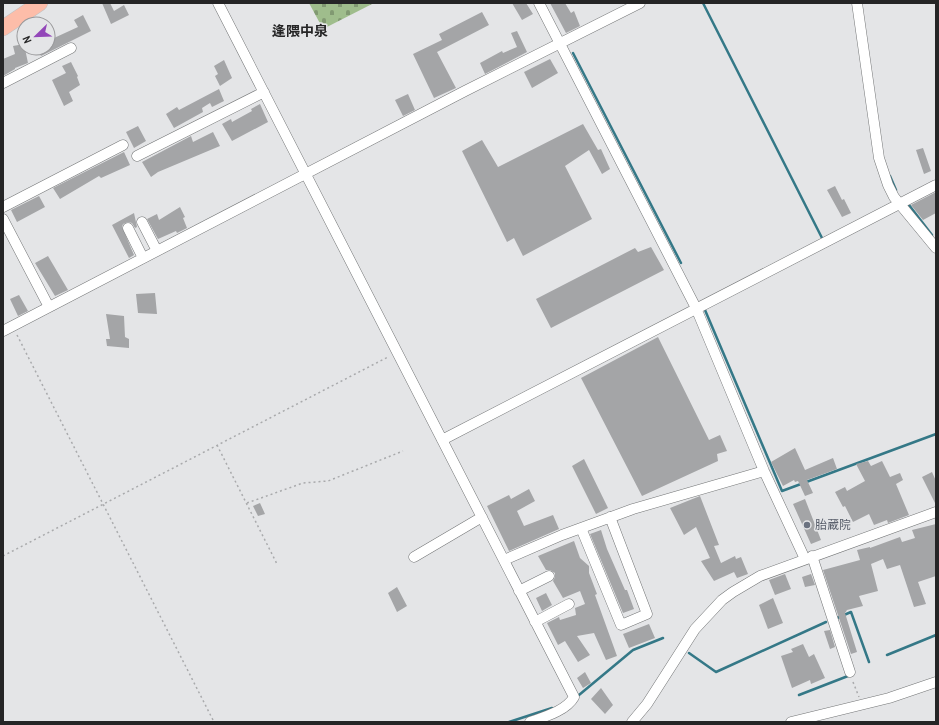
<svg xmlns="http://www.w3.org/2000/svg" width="939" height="725" font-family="'Archivo Narrow','Noto Sans JP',sans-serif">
  <defs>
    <pattern id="cemetery-stones" width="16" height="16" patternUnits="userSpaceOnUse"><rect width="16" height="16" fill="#9fbd8c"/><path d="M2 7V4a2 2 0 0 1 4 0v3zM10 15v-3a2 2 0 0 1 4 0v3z" fill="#819972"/></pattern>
  </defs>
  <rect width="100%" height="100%" fill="#e4e5e7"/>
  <path fill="url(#cemetery-stones)" d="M309,3H374L323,29Z"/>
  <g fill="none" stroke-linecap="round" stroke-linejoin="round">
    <path stroke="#347887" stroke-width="2.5" d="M703,3L822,238
      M573,53L681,263
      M890,176L896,190
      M909,205L932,235
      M705,310L782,491L936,434
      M837,618L851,612L869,662
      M689,653L716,672L826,622
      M887,655L936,635
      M579,695L633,650L663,638
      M799,695L848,676
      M509,722L552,708"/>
  </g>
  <path fill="#a4a5a7" d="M102,3H110L114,11L124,5L129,15L111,24Z
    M512,3H526L533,14L522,20Z
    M550,3H565L571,13L574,11L580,26L566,33Z
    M482,12L489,25L437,52L456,88L434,98L413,54L442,40L439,34Z
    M83,15L91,31L41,56L37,48H48V43L54,38L78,27L74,20Z
    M517,31L527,52L485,74L480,63L502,51L503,53L517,47L511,33Z
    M24,44L28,63L15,68V69L3,76V59L15,54L13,46Z
    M550,59L558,73L532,88L524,72Z
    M224,60L232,78L220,86L215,76L218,74L214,66Z
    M71,62L78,76L77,77L80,85L69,92L73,101L64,106L52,80L66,73L62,66Z
    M219,89L224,101L212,107L210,103L202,108L203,112L174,128L166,114L177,107L179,110Z
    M408,94L415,110L403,116L395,100Z
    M260,104L268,122L232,141L222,124L231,119L232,122L252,111L251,109Z
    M583,124L598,150L601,149L610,169L602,174L589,150L565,166L592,219L523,256L514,238L507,242L462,151L482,140L498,167Z
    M138,126L146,141L134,148L126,132Z
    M213,132L220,146L158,172L151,177L142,162L191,136L193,142Z
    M923,148L931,171L924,174L916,150Z
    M124,152L130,165L101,178L99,176L60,199L53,188Z
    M835,186L842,200L844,199L851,213L842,217L827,190Z
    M936,192V213L923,220L911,205Z
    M39,196L45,207L17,222L11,210Z
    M180,207L185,217L183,218L187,228L177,233L176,231L158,239L147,219L157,214L159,220Z
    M134,213L137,227L135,228L132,223L128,222L123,224L122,227L134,255L129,258L112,225Z
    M651,247L664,270L551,328L536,299L635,248L638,252Z
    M48,256L68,290L55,296L35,263Z
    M155,293L157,314L138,313L136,294Z
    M19,295L28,311L18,316L10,299Z
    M106,314L124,316L125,337L129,339V348L107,346L106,339H110Z
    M658,337L709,440L720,435L727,451L717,454L718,461L642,496L581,378Z
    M795,448L805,470L833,458L837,469L807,480L813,493L805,496L798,481L795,482L794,480L783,486L771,462Z
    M584,459L608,508L596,514L572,466Z
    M868,461L871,466L882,461L890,477L900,473L903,480L896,484L909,515L888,523L887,520L874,525L869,514L853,522L845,506L843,507L835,492L845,487L847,491L865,481L856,464Z
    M932,472L936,481V505L922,477Z
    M529,489L535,501L517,511L524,526L553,515L559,529L509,551L487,506L509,495L511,499Z
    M700,496L719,545L714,546L721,563L735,556L736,559L741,557L748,574L737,578L734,572L714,581L701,561L710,558L696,527L684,535L670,508Z
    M805,499L821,540L811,544L793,504Z
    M260,503L265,514L258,516L253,506Z
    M936,524V576L918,582L926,604L914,607L900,565L887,569L883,559L871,564L878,591L859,596L863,606L847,610L845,613L857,652L851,654L823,570L860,560L857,550L870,547V548L900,537L902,542L915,538L912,530Z
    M601,530L607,549L625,590H627L634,609L623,613L590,534Z
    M574,541L580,558L589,566V573L597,594L595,595L617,656L606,660L594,633L577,636L590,655L578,662L565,641L558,645L547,623L559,617L560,620L576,615L575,608L585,604L580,591L563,598L553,581L555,577V573L550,570H546L538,556Z
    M785,574L791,589L775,595L769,580Z
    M811,574L815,585L805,587L802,577Z
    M397,587L407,606L397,612L388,593Z
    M546,593L552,605L542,611L536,598Z
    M773,598L783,623L768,629L759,605Z
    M649,624L655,638L629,648L623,634Z
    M830,630L835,647L830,649L824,631Z
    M803,644L809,657L814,654L825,678L811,684L810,680L792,688L781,656L793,652L791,649Z
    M585,672L591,683L583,688L577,678Z
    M601,688L613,705L605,714L591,699Z"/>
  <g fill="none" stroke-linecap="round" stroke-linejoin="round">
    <g stroke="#747677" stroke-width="11">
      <path id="minor" d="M218,3L574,697C566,711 544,717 530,722
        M539,3L696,308L764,471L805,559
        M857,3L879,158L888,185L894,197L936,248
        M3,83L71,48
        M137,156L264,92
        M3,207L123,145
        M3,219L49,307
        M142,222L157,251
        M128,228L143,258
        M3,331L465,91L640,3
        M442,440L936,185
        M581,528L621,625L647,614L610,517
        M812,556L850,672
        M414,557L482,517
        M504,560L562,535L633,509L764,471
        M519,591L549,576
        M535,622L569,604
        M632,722L647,704L695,629L722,600L733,592L760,576L936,512
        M791,722L889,698L936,682"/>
    </g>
    <g stroke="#c2c2c2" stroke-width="16">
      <path id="highway" d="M3,28L40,3"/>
    </g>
    <path stroke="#a9aaac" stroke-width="1.5" stroke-dasharray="2 3" stroke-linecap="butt" d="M17,335L214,722
      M217,445L277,564
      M247,503L303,483L328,481L403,451
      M3,556L388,357
      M853,682L859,697"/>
    <use href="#minor" stroke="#fff" stroke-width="10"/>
    <use href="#highway" stroke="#fdbda9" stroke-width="15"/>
  </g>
  <circle fill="#6b7280" stroke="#e4e5e7" stroke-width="1.5" cx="807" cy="525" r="4"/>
  <g text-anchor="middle" stroke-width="3" stroke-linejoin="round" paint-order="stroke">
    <g font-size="12" fill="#5b616d" stroke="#e4e5e7" text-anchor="start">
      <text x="815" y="529">胎蔵院</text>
    </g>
    <g font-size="14" font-weight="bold" fill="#252526" stroke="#e4e5e7">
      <text x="300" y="36">逢隈中泉</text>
    </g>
  </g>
  <rect width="939" height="725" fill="none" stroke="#252526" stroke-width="8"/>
  <g transform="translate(36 36) rotate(247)"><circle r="19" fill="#e4e5e7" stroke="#98989a"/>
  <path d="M0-3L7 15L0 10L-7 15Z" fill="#9347b9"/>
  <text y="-6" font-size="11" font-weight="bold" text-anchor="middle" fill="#252526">N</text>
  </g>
</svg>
